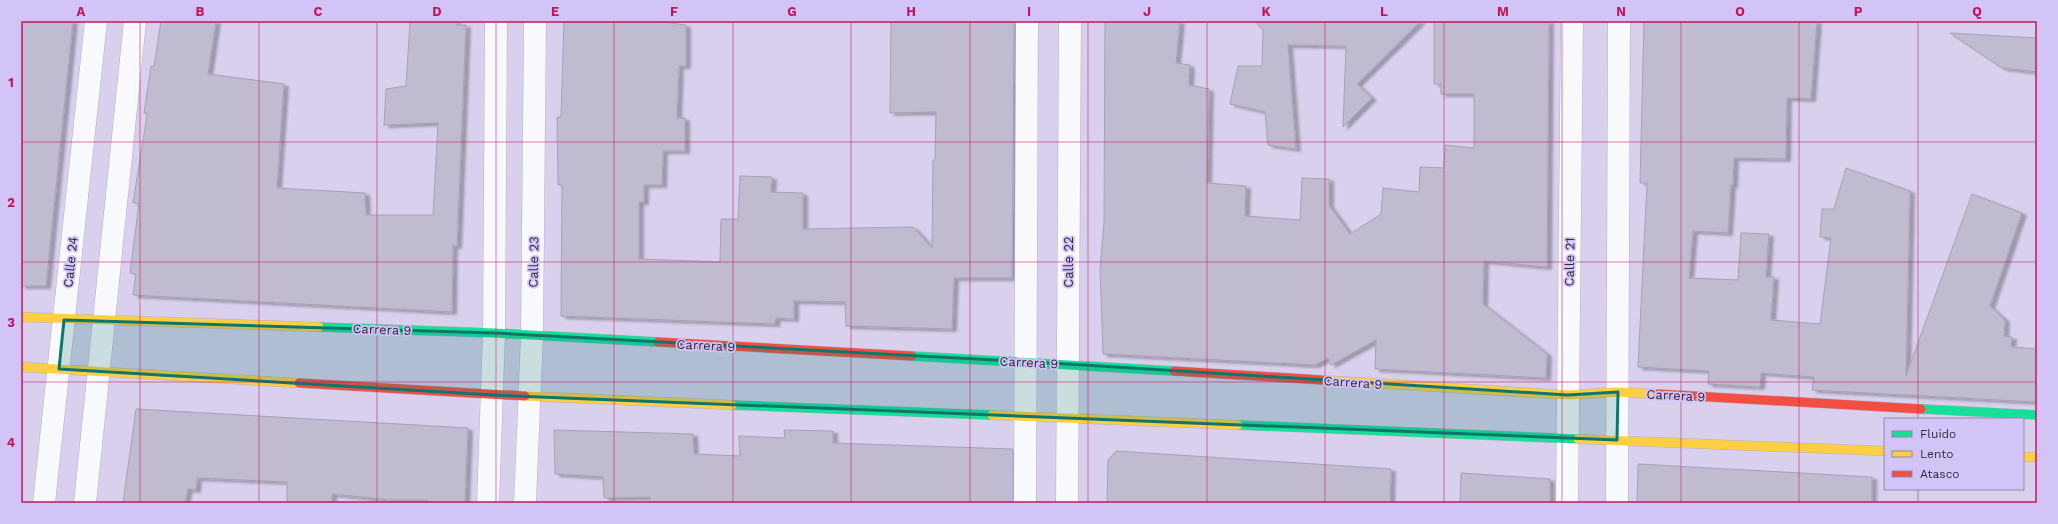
<svg xmlns="http://www.w3.org/2000/svg" width="2058" height="524" font-family="'Work Sans',sans-serif">
  <defs>
    <filter id="shadow"><feDropShadow dx="4.5" dy="2.5" stdDeviation="1" flood-color="#0004"/></filter>
  </defs>
  <rect width="100%" height="100%" fill="#d8d0ec"/>
  <path fill="#c1bbd1" stroke="#a6a0b6" filter="url(#shadow)" d="M21,21H73L46,286H21Z
    M161,21H216L208,74L284,84L277,188L365,193L366,215H433L438,123L384,125L386,89L406,86L410,21H457V25H466L457,246H453L452,312L133,295L136,274L130,273L139,203H133L145,128L147,113H144L151,66H154Z
    M564,21H655L686,25V66H679L677,118H685V151H663L662,185H644V202H639V259L720,262L721,219H738L740,176L772,177L771,192L803,193V229L913,227L932,248L933,160H935L936,112L890,113L891,21H1014L1012,278H954L952,329L846,326L845,302L794,301V319L776,318L775,324L561,316L562,185H558L557,117H561Z
    M1105,21H1180L1176,63L1190,65L1189,85L1209,89L1207,183L1246,186L1245,216L1300,220L1302,178L1329,179V205L1350,234L1381,214L1383,188L1419,192L1420,167L1444,168L1445,145L1474,148V94H1441V84H1434V21H1549L1547,267L1484,261L1483,304L1547,354L1546,378L1375,369L1376,340L1331,365L1328,358L1315,365L1103,354L1100,269L1104,223Z
    M1255,21H1421L1357,84L1372,98L1343,127L1346,46L1288,45L1296,149L1268,145L1265,112L1230,104L1238,66H1262L1263,30Z
    M1644,21H1817L1811,99L1787,98L1786,159L1734,158L1733,185H1731L1728,233L1693,231L1689,278L1738,280L1741,233L1769,234L1766,277H1774L1771,320L1820,324L1831,238L1820,237L1822,209H1834L1846,168L1910,191L1906,376L1972,194L2022,213L1990,306L2005,320L2004,336L2012,337L2011,347L2037,349V402L1812,390L1814,377L1761,373L1760,387L1708,384L1709,371L1638,367L1647,183H1640Z
    M1950,33L2037,38V72L2002,68Z
    M136,409L468,428L465,503H427V500H390L332,494V503H287V482L197,478L196,490L188,489L185,503H123Z
    M554,430L693,434L694,454L740,456L739,436L785,438L784,430L833,431V443L1013,449V503H650V497L604,498L603,477L555,474Z
    M1116,451L1391,469L1390,503H1107L1108,460Z
    M1638,464L1872,477V503H1637Z
    M1461,473L1550,479V503H1460Z"/>
  <g fill="none" stroke-linecap="round" stroke-linejoin="round">
    <g stroke="#b5aec5" stroke-width="23">
      <path id="street" d="M44,503L96,21
        M85,503L135,21
        M488,503L494,333L496,21
        M525,503L532,335L535,21
        M1025,503L1027,21
        M1067,503L1070,21
        M1567,503L1572,21
        M1617,503L1619,21"/>
    </g>
    <g stroke="#b5aec5" stroke-width="10">
      <path id="fast" d="M319,327L494,333L658,342
        M912,356L1174,371
        M732,405L992,415
        M1921,409L2037,415
        M1238,425L1578,439"/>
    </g>
    <g stroke="#b5aec5" stroke-width="10">
      <path id="slow" d="M21,317L319,327
        M21,367L299,383
        M1322,380L1568,395L1618,392L1658,394
        M525,396L732,405
        M992,415L1238,425
        M1578,439L1885,451
        M2023,457H2037"/>
    </g>
    <g stroke="#b5aec5" stroke-width="10">
      <path id="jam" d="M658,342L912,356
        M1174,371L1322,380
        M299,383L525,396
        M1658,394L1921,409"/>
    </g>
    <use href="#street" stroke="#f9f8fc" stroke-width="22"/>
    <use href="#fast" stroke="#16e098" stroke-width="9"/>
    <use href="#slow" stroke="#ffcf43" stroke-width="9"/>
    <use href="#jam" stroke="#f24e42" stroke-width="9"/>
  </g>
  <path fill="#0f766e" fill-opacity="0.2" stroke="#0f766e" stroke-width="3" stroke-linejoin="round" d="M64,320L494,333L1068,364L1568,395L1618,392L1617,440L492,395L59,369Z"/>
  <path fill="none" stroke="#c2185b" stroke-width="1" stroke-opacity="0.55" d="M140,21V503M259,21V503M377,21V503M496,21V503M614,21V503M733,21V503M851,21V503M970,21V503M1088,21V503M1207,21V503M1325,21V503M1444,21V503M1562,21V503M1681,21V503M1799,21V503M1918,21V419M21,142H2037M21,262H2037M21,382H2037M1918,489V503"/>
  <g text-anchor="middle" stroke-width="3.5" stroke-linejoin="round" paint-order="stroke">
    <g font-size="13" fill="#2f293d" stroke="#d3c4f8">
      <text transform="translate(70 262) rotate(-84)" y="5">Calle 24</text>
      <text transform="translate(533 262) rotate(-89)" y="5">Calle 23</text>
      <text transform="translate(1068 262) rotate(-90)" y="5">Calle 22</text>
      <text transform="translate(1569 262) rotate(-89)" y="5">Calle 21</text>
      <text transform="translate(382 329) rotate(2)" y="5">Carrera 9</text>
      <text transform="translate(706 345) rotate(3)" y="5">Carrera 9</text>
      <text transform="translate(1029 362) rotate(3)" y="5">Carrera 9</text>
      <text transform="translate(1353 382) rotate(4)" y="5">Carrera 9</text>
      <text transform="translate(1676 395) rotate(3)" y="5">Carrera 9</text>
    </g>
  </g>
  <rect width="2058" height="524" fill="none" stroke="#d3c4f8" stroke-width="44"/>
  <rect x="1884" y="418" width="140" height="72" fill="#d3c4f8" stroke="#9186ad"/>
  <rect x="1892" y="431" width="20" height="6" fill="#16e098" stroke="#9186ad"/>
  <text x="1920" y="438" font-size="12" fill="#2f293d">Fluido</text>
  <rect x="1892" y="451" width="20" height="6" fill="#ffcf43" stroke="#9186ad"/>
  <text x="1920" y="458" font-size="12" fill="#2f293d">Lento</text>
  <rect x="1892" y="471" width="20" height="6" fill="#f24e42" stroke="#9186ad"/>
  <text x="1920" y="478" font-size="12" fill="#2f293d">Atasco</text>
  <rect x="22" y="22" width="2014" height="480" fill="none" stroke="#c2185b" stroke-width="1.5"/>
  <g font-size="13" text-anchor="middle" font-weight="bold" fill="#c2185b">
    <text x="81" y="16">A</text>
    <text x="200" y="16">B</text>
    <text x="318" y="16">C</text>
    <text x="437" y="16">D</text>
    <text x="555" y="16">E</text>
    <text x="674" y="16">F</text>
    <text x="792" y="16">G</text>
    <text x="911" y="16">H</text>
    <text x="1029" y="16">I</text>
    <text x="1147" y="16">J</text>
    <text x="1266" y="16">K</text>
    <text x="1384" y="16">L</text>
    <text x="1503" y="16">M</text>
    <text x="1621" y="16">N</text>
    <text x="1740" y="16">O</text>
    <text x="1858" y="16">P</text>
    <text x="1977" y="16">Q</text>
    <text x="11" y="87">1</text>
    <text x="11" y="207">2</text>
    <text x="11" y="327">3</text>
    <text x="11" y="447">4</text>
  </g>
</svg>
